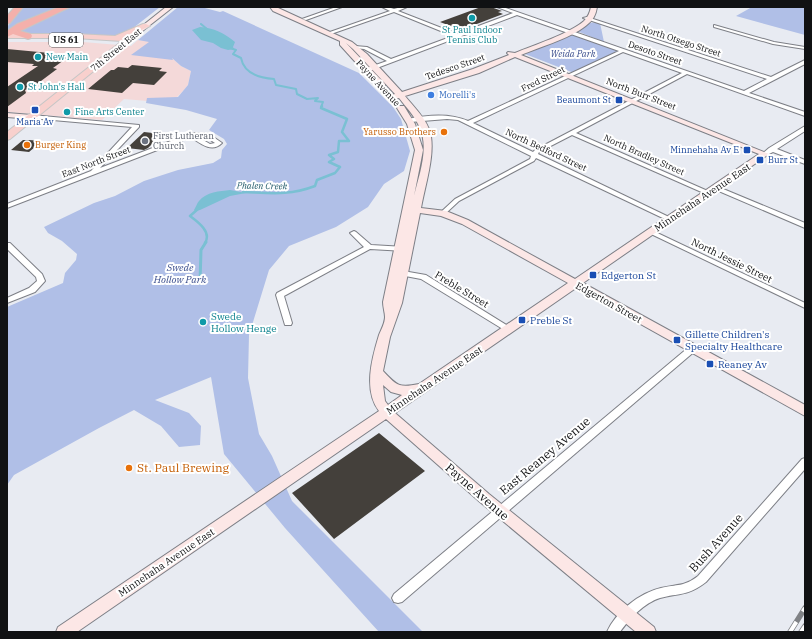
<svg xmlns="http://www.w3.org/2000/svg" width="812" height="639" font-family="'IBM Plex Serif',serif">
  <rect width="100%" height="100%" fill="#e8ebf2"/>
  <path fill="#f4d9d9" d="M138,40L162,43L172,58L181,66L191,71L188,85L183,91L171,103L124,99L102,120L7,112V42H83L131,46Z"/>
  <path fill="#b0bfe7" d="M27,7H61L7,32V27L22,8Z
    M71,7H160L128,32L118,36L33,35L21,32L20,30L36,21Z
    M178,7H201L220,12L223,11L359,73L393,107L401,119L410,151L404,171L384,184L368,207L336,227L289,246L269,270L249,335L248,378L259,434L272,456L292,501L423,632H379L285,528L224,454L211,377L155,400L189,413L201,426L200,445L179,447L161,426L134,410L99,428L14,475L7,485V307L63,283L65,273L76,260L77,254L62,241L48,233L44,227L94,203L115,196L144,181L178,170L213,163L221,158L222,150L227,144L224,139L209,130L217,119L186,110L146,103L147,98L178,97L188,85L191,71L181,66L172,58L173,60L131,55L149,42L138,40Z
    M752,7H805V35L736,16Z
    M596,22L600,23L604,42L577,31L590,23Z
    M574,34L620,51L574,73L525,54Z"/>
  <path fill="#7ac0d3" d="M200,27C214,28 224,33 235,42L233,47L234,49L228,50L221,48L213,43L201,40L192,30Z
    M230,190L246,193L230,196L200,210L195,211L194,210C196,207 197,203 199,201C206,192 220,191 230,190Z"/>
  <g fill="none" stroke-linecap="round" stroke-linejoin="round">
    <path stroke="#7ac0d3" stroke-width="2" d="M201,24L207,29
      M230,48L236,50L233,54L241,58C244,74 259,78 274,79L276,85L296,89L297,94L307,99L318,98L315,101L323,102L321,107"/>
    <path stroke="#7ac0d3" stroke-width="2.5" d="M243,192C270,193 289,196 315,186L317,180L335,173L340,167L329,162L334,159L329,155L338,152L339,141H349L342,132L347,119L321,108L322,106
      M198,209L190,216C198,222 212,232 205,243"/>
    <path stroke="#7ac0d3" stroke-width="3" d="M200,283L201,250L206,242"/>
  </g>
  <path fill="#44403b" d="M481,7H491L502,11L498,12L503,14L461,30L440,22Z
    M7,49L71,55L53,68L57,69L33,87L25,90L26,93L7,107V87L38,66H32L34,64L7,62Z
    M132,65L162,68L159,71L167,72L154,85L133,83L122,93L88,89L111,70H114L118,67L128,68Z
    M144,132L162,134L148,148L144,150L127,148Z
    M23,140H29L42,141L29,152L11,150Z
    M379,433L425,471L334,539L292,493Z"/>
  <g fill="none" stroke-linecap="round" stroke-linejoin="round">
    <g stroke="#7d7f86" stroke-width="2">
      <path id="street" d="M336,7H342L306,20L302,19Z
        M382,7H388L394,9L401,7H407L398,11L457,34L513,13L497,7H503L744,91L767,79L583,18L587,17L771,77L805,60V64L749,93L805,112V116L687,74L576,133L710,192V194H706L572,135L539,152L538,154L671,218L672,219L671,220H667L536,158L534,161L459,201L445,214H441V212L455,199L530,159L531,156L458,120L447,119L410,122L408,121V119C427,115 450,113 468,121L619,51L517,15L369,71L367,70V68L387,61L364,49L355,48V46L367,47L391,59L453,36L394,12L331,34L327,33L390,11ZM623,52L682,73L535,150L533,152L473,123Z
        M714,25L774,42L805,47V49L773,44L714,27Z
        M32,115L139,125V127L100,168L192,133L209,134L222,143C212,153 201,144 191,137L7,208V204L91,171L132,127L30,118L29,117ZM198,137H206L215,143L210,144Z
        M805,126V131L777,149L805,160V164L773,152L765,156L762,154L769,148Z
        M716,186L805,223V228L714,189V187Z
        M651,230L805,303V308L649,233L647,232Z
        M354,231L356,232L371,245L405,247L409,249L405,251L370,249L284,296L292,323L291,325H285L276,295L277,293L364,247L350,233Z
        M7,243H10L42,274L45,281L35,292L7,303V298L29,288L37,281L36,277L7,249Z
        M400,271H403L426,275L513,329L512,331H506L421,279L400,275L399,273Z
        M692,346L696,349L695,351L402,602L398,603L394,602L392,598L394,594L689,347Z
        M805,458V469L706,582C688,596 679,593 660,598C644,603 629,619 620,632H607C616,612 639,593 661,588C677,584 684,587 698,576L802,459Z"/>
    </g>
    <g stroke="#7d7f86" stroke-width="2">
      <path id="secondary" d="M166,7H173L131,40H127V38Z
        M270,7H276L352,42L367,54L402,92L473,69L509,55L507,53L508,52L515,53C534,45 569,34 584,21C588,17 590,12 591,7H597C596,13 594,19 589,23C575,37 540,47 521,55L769,154L583,283L805,405V416L576,288L395,413L489,494L654,627L656,632H636L480,502L386,419L77,632H56L58,627L379,411C363,390 372,358 379,335C381,330 385,323 385,317C385,313 383,307 383,302L415,150L407,124L397,108L398,106H404L415,124L423,150L414,196C419,175 430,147 419,126C414,115 406,107 399,98L391,99V95L395,94L353,49L346,43L385,84V88H379L340,45V41L273,11ZM515,57L759,154L575,279L468,220L446,211L421,208C425,185 437,150 429,129C424,116 413,106 405,96L479,73ZM420,213L441,216L462,224L568,283L419,384C399,388 397,386 383,371L390,337L402,303ZM383,385L391,392L402,395L388,405L385,401Z
        M7,113L32,115L36,117L32,119L7,117Z"/>
    </g>
    <g stroke="#c6c6c6" stroke-width="2">
      <path id="primary" d="M143,24H146L150,26L126,37L133,39L10,139L7,140V132L122,41L75,38H7V34H75L115,36Z"/>
    </g>
    <g stroke="#c6c6c6" stroke-width="2">
      <path id="highway" d="M15,7H23L10,23L7,24V16Z
        M59,7H70L20,31L31,34L32,36L31,38L28,39L13,34L7,37V31L17,24Z"/>
    </g>
    <use href="#street" fill="#fff" fill-rule="evenodd"/>
    <use href="#secondary" fill="#fce7e6" fill-rule="evenodd"/>
    <use href="#primary" fill="#f8d0cd" fill-rule="evenodd"/>
    <use href="#highway" fill="#f4b0ab" fill-rule="evenodd"/>
    <g stroke="#808286" stroke-width="5.5">
      <path id="rail" d="M790,632L805,608
        M801,632L805,626"/>
    </g>
    <use href="#rail" stroke="#fff" stroke-width="4" stroke-dasharray="12" stroke-linecap="butt"/>
  </g>
  <g fill="#0f9aa8" stroke="#fff" stroke-width="1.5">
    <circle cx="472" cy="18" r="4"/>
    <circle cx="38" cy="57" r="4"/>
    <circle cx="20" cy="87" r="4"/>
    <circle cx="67" cy="112" r="4"/>
    <circle cx="203" cy="322" r="4"/>
  </g>
  <circle fill="#3f7fe0" stroke="#fff" stroke-width="1.5" cx="431" cy="95" r="4"/>
  <g fill="#1a4fb4" stroke="#fff" stroke-width="1.5">
    <rect x="615" y="96" width="8" height="8" rx="2"/>
    <rect x="31" y="106" width="8" height="8" rx="2"/>
    <rect x="743" y="146" width="8" height="8" rx="2"/>
    <rect x="756" y="156" width="8" height="8" rx="2"/>
    <rect x="589" y="271" width="8" height="8" rx="2"/>
    <rect x="518" y="316" width="8" height="8" rx="2"/>
    <rect x="673" y="336" width="8" height="8" rx="2"/>
    <rect x="706" y="360" width="8" height="8" rx="2"/>
  </g>
  <g fill="#e8710a" stroke="#fff" stroke-width="1.5">
    <circle cx="444" cy="132" r="4"/>
    <circle cx="27" cy="145" r="4"/>
    <circle cx="129" cy="468" r="4"/>
  </g>
  <circle fill="#6b7280" stroke="#fff" stroke-width="1.5" cx="145" cy="141" r="4"/>
  <g text-anchor="middle" stroke-width="4" stroke-linejoin="round" paint-order="stroke">
    <g font-size="9" fill="#0d838f" stroke="#fff" text-anchor="start">
      <text x="472" y="33" text-anchor="middle">St Paul Indoor<tspan x="472" dy="10">Tennis Club</tspan></text>
      <text x="46" y="60">New Main</text>
      <text x="28" y="90">St John's Hall</text>
      <text x="75" y="115">Fine Arts Center</text>
    </g>
    <rect fill="#fff" stroke="#58585a" stroke-width="1" x="49" y="33" width="34" height="14" rx="3"/>
    <g font-size="9" font-weight="bold" fill="#101113">
      <text x="66" y="43">US 61</text>
    </g>
    <g font-size="9" fill="#101113" stroke="#fff">
      <text transform="translate(681 41) rotate(18)" y="3">North Otsego Street</text>
      <text transform="translate(116 50) rotate(-39)" y="3">7th Street East</text>
      <text transform="translate(655 53) rotate(19)" y="3">Desoto Street</text>
      <text transform="translate(455 67) rotate(-19)" y="3">Tedesco Street</text>
      <text transform="translate(543 79) rotate(-26)" y="3">Fred Street</text>
      <text transform="translate(378 83) rotate(47)" y="3">Payne Avenue</text>
      <text transform="translate(641 94) rotate(21)" y="3">North Burr Street</text>
      <text transform="translate(546 150) rotate(25)" y="3">North Bedford Street</text>
      <text transform="translate(644 155) rotate(24)" y="3">North Bradley Street</text>
      <text transform="translate(96 162) rotate(-21)" y="3">East North Street</text>
    </g>
    <g font-size="9" font-style="italic" fill="#3b4e8d" stroke="#fff">
      <text x="573" y="57">Weida Park</text>
    </g>
    <g font-size="9" fill="#366cbe" stroke="#fff" text-anchor="start">
      <text x="439" y="98">Morelli's</text>
    </g>
    <g font-size="9" fill="#164399" stroke="#fff" text-anchor="end">
      <text x="611" y="103">Beaumont St</text>
      <text x="35" y="125" text-anchor="middle">Maria Av</text>
      <text x="739" y="153">Minnehaha Av E</text>
      <text x="768" y="163" text-anchor="start">Burr St</text>
    </g>
    <g font-size="9" fill="#c56008" stroke="#fff" text-anchor="end">
      <text x="436" y="135">Yarusso Brothers</text>
      <text x="35" y="148" text-anchor="start">Burger King</text>
    </g>
    <g font-size="9" fill="#5b616d" stroke="#fff" text-anchor="start">
      <text x="153" y="139">First Lutheran<tspan x="153" dy="10">Church</tspan></text>
    </g>
    <g font-size="9" font-style="italic" fill="#235c6a" stroke="#fff">
      <text transform="translate(262 186) rotate(1)" y="3">Phalen Creek</text>
    </g>
    <g font-size="10" fill="#101113" stroke="#fff">
      <text transform="translate(702 197) rotate(-34)" y="4">Minnehaha Avenue East</text>
      <text transform="translate(732 260) rotate(26)" y="4">North Jessie Street</text>
      <text transform="translate(462 289) rotate(31)" y="4">Preble Street</text>
      <text transform="translate(609 302) rotate(29)" y="4">Edgerton Street</text>
      <text transform="translate(434 380) rotate(-34)" y="4">Minnehaha Avenue East</text>
      <text transform="translate(166 562) rotate(-34)" y="4">Minnehaha Avenue East</text>
    </g>
    <g font-size="10" font-style="italic" fill="#3b4e8d" stroke="#fff">
      <text x="180" y="271">Swede<tspan x="180" dy="12">Hollow Park</tspan></text>
    </g>
    <g font-size="10" fill="#164399" stroke="#fff" text-anchor="start">
      <text x="601" y="279">Edgerton St</text>
      <text x="530" y="324">Preble St</text>
      <text x="685" y="338">Gillette Children's<tspan x="685" dy="12">Specialty Healthcare</tspan></text>
      <text x="718" y="368">Reaney Av</text>
    </g>
    <g font-size="10" fill="#0d838f" stroke="#fff" text-anchor="start">
      <text x="211" y="320">Swede<tspan x="211" dy="12">Hollow Henge</tspan></text>
    </g>
    <g font-size="12" fill="#101113" stroke="#fff">
      <text transform="translate(545 456) rotate(-40)" y="4">East Reaney Avenue</text>
      <text transform="translate(477 492) rotate(41)" y="4">Payne Avenue</text>
      <text transform="translate(716 543) rotate(-48)" y="4">Bush Avenue</text>
    </g>
    <g font-size="12" fill="#c56008" stroke="#fff" text-anchor="start">
      <text x="137" y="472">St. Paul Brewing</text>
    </g>
  </g>
  <rect width="812" height="639" fill="none" stroke="#101113" stroke-width="16"/>
</svg>
